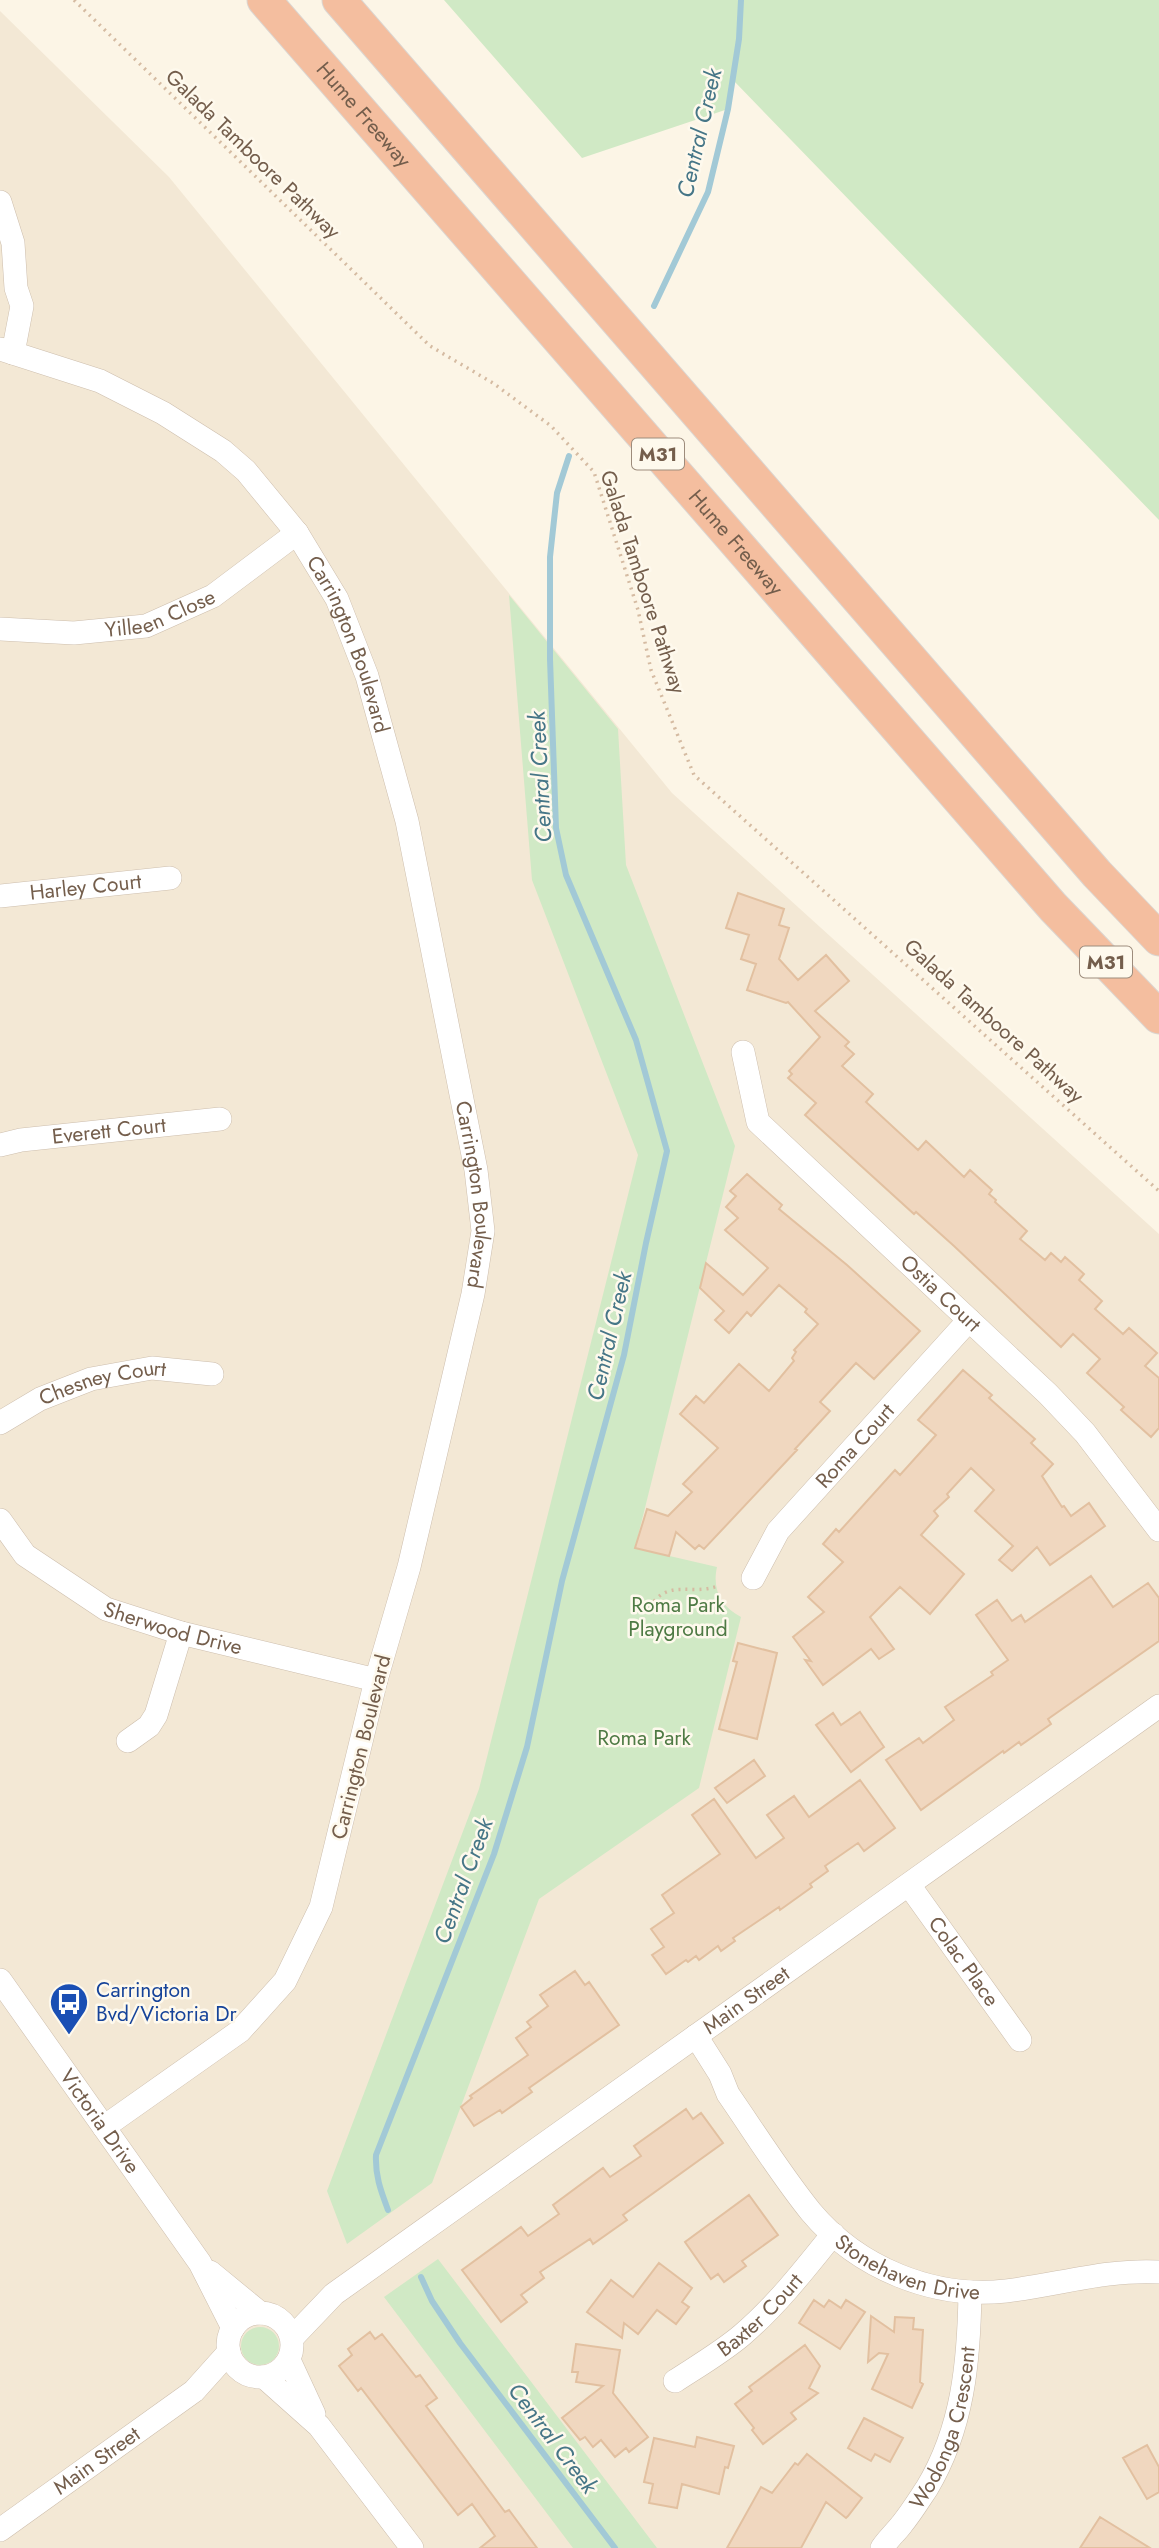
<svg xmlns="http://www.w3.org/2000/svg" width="1159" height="2548" font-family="Jost,sans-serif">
  <rect width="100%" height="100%" fill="#fcf5e6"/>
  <path fill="#f3e8d5" d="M0,11L169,177L672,793L1159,1234V2548H0Z"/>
  <path fill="#d0e9c5" d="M444,0H1159V520L733,80L728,109L582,158Z
    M509,595L618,729L626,865L735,1146L635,1548L717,1567C712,1590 721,1606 741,1617L699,1788L539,1899L432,2183L347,2244L327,2191L479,1789L638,1155L532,880Z
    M438,2259L657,2548H573L384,2297Z
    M241 2346a19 19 0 1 1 38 0a19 19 0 1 1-38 0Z"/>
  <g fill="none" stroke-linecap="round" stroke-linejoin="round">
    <path stroke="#a2c9d6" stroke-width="6" d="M654,306L708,192L728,109L739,39L741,0
      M388,2210C381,2191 375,2176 376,2155L494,1854L527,1747L562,1581L624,1355L646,1243L667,1151L636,1040L566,875L556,828L550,659V557L557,493L569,456
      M421,2277L432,2301L460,2343L615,2548"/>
  </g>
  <path fill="#f0d7bf" stroke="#e2c0a0" stroke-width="2" d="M738,893L784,909L779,925L789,928L779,959L798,980L826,955L849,981L815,1011L849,1042L845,1046L854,1054L842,1066L873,1094L866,1102L918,1150L926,1141L964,1177L970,1170L992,1190L989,1194L996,1200L995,1202L1027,1231L1020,1239L1045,1260L1051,1253L1061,1262L1065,1257L1084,1274L1079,1280L1102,1301L1095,1309L1123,1334L1129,1328L1157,1353L1145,1366L1159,1378V1428L1151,1437L1121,1410L1124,1407L1087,1373L1100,1359L1073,1334L1061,1347L954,1246L916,1212L914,1214L805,1115L816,1103L788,1078L792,1074L789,1071L820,1037L788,1002L786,1003L747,990L756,964L741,959L749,935L726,928Z
    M747,1174L782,1205L779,1209L847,1265L920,1331L874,1379L856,1363L820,1402L830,1411L795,1449L797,1450L704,1549L699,1545L695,1549L676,1532L669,1556L635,1548L647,1509L668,1516L692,1492L683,1484L718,1448L680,1414L682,1412L696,1396L704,1403L739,1364L769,1391L794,1361L792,1358L796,1352L794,1350L818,1324L805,1312L807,1309L779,1285L751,1316L747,1312L729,1333L715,1320L724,1311L700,1288L706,1263L743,1295L768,1268L725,1230L738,1218L726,1207L736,1196L730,1191Z
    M963,1370L992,1395L989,1398L1035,1439L1031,1443L1053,1464L1042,1476L1062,1507L1064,1506L1071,1516L1089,1503L1105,1526L1050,1565L1037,1547L1012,1571L999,1560L1013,1546L975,1511L994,1490L971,1468L947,1494L949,1497L934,1511L938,1516L921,1535L964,1574L930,1614L900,1587L870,1617L894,1649L879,1659L871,1649L823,1685L805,1660L811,1661L793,1637L824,1612L808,1597L843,1562L823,1544L836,1529L839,1532L895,1470L900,1475L936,1435L918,1420Z
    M1091,1576L1113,1607L1148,1583L1159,1598V1641L1048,1719L1051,1724L1021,1745L1019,1742L1004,1753L1003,1751L921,1810L886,1760L919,1738L923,1743L954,1720L945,1707L993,1675L991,1672L1008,1660L976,1615L997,1600L1012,1621L1021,1615L1025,1622Z
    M738,1643L777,1653L757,1739L719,1729L737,1662L733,1661Z
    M860,1712L884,1747L851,1772L816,1725L833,1713L841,1725Z
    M754,1760L765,1776L727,1803L715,1788Z
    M860,1780L895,1828L864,1851L858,1843L825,1866L828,1871L810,1884L812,1887L780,1910L779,1907L733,1938L735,1941L721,1951L718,1946L699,1960L696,1956L688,1962L686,1960L666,1974L652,1955L664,1947L651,1929L674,1913L662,1895L720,1854L692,1815L714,1799L756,1858L784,1838L767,1815L794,1796L809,1817Z
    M575,1971L585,1985L589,1982L619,2025L529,2088L532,2092L502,2113L500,2110L474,2126L461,2107L472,2098L470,2096L528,2055L516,2038L531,2027L527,2022L548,2006L540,1995Z
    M686,2109L693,2119L701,2113L723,2143L623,2215L627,2220L593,2244L590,2239L540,2272L544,2278L521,2295L527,2302L501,2322L462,2270L521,2227L528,2236L559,2214L553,2205L603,2168L610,2177L641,2156L634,2146Z
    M749,2195L778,2235L742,2261L746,2266L724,2282L718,2274L711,2279L685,2242Z
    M659,2263L692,2288L682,2302L689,2307L676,2324L657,2310L638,2334L624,2323L622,2338L587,2312L611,2280L633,2297Z
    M814,2300L824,2307L829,2300L841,2308L846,2300L865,2312L840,2349L799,2323Z
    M871,2316L894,2332L895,2317L914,2318L913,2329L923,2330L920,2382L923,2384L912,2408L872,2389L888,2354L879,2353L868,2362Z
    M370,2332L375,2339L382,2334L416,2377L420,2375L437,2398L426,2406L505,2512L509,2510L537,2548H480L495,2536L472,2504L458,2515L361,2388L358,2391L339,2366L352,2355L348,2349Z
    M576,2344L620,2350L613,2393L648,2437L629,2452L626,2448L615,2457L601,2440L593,2447L585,2437L580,2440L562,2418L603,2386L576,2382L578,2372H572Z
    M805,2345L820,2366L809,2388L818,2393L791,2413L796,2419L763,2444L752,2430L754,2428L735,2404L752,2391L749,2387Z
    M864,2418L903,2438L890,2462L875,2454L871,2461L848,2448Z
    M697,2437L734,2446L728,2468L725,2467L719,2494L682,2484L677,2508L649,2503L653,2484L644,2482L654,2438L695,2447Z
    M1147,2445L1159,2467V2492L1147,2499L1123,2458Z
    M807,2454L862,2498L848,2516L846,2518L826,2502L801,2548H727L761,2487L772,2493L795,2463L798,2465Z
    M1100,2517L1150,2548H1080Z"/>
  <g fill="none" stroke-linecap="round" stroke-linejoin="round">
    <g stroke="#cdbead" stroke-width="24">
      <g id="minor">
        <path d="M0,202L13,243L16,288L22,306L13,353"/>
        <path id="s1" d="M0,349L100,381L163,413L223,451L246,471L297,533L337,599L367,676L407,821L476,1170L483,1231L473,1294L409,1567L376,1680L321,1907L285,1981L240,2031L104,2127"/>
        <path id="s2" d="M0,629L74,633L146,626L213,596L297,533"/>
        <path id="s3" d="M0,896L170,878"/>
        <path id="s4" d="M743,1052L758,1122L1048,1394L1085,1433L1159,1530"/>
        <path id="s5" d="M0,1145L21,1140L220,1119"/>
        <path id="s6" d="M0,1423L40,1399L91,1379L152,1368L212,1374"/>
        <path id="s7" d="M0,1520L25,1555L106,1609L181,1633L376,1680"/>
        <path id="s8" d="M753,1578L778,1531L969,1320"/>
        <path d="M128,1741L149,1726L156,1715L181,1633"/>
        <path id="s9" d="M909,1885L1020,2040"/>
        <path id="s10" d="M0,1980L200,2263L233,2328"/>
        <path id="s11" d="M696,2036L720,2074L728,2094C755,2133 781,2175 811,2212C858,2268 933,2299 1006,2291C1057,2285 1107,2269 1159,2272"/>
        <path d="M210,2272L260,2313"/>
        <circle cx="260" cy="2345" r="32"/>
        <path id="s12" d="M292,2338L334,2294L1159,1706"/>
        <path d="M289,2360L314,2414"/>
        <path d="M264,2377L319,2426L412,2548"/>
        <path id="s13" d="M675,2381C698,2366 722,2352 742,2335C776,2306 805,2269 833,2234"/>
        <path id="s14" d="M0,2530L194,2391L229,2352"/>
        <path id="s15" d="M882,2548C888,2539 896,2532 902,2524C911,2513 919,2500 927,2488C963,2428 969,2362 970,2292"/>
      </g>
    </g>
    <g stroke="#dbd5d0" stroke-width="35">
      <g id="highway">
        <path id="s16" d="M264,0L1053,907L1159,1017"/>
        <path d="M339,0L1097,874L1159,939"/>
      </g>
    </g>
    <path stroke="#d5bba2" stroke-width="3.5" stroke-dasharray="2 5" stroke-linecap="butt" d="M74,0L430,346L493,383L551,426L594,472L638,610L651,670L694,775L1159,1191
      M650,1607C668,1578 691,1596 718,1586"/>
    <use href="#minor" stroke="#fff" stroke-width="23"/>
    <use href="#highway" stroke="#f4be9f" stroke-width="33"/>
  </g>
  <defs>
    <g id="bus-pin" transform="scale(2.0125)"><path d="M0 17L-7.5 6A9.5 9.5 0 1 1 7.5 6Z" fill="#1a4fb4" stroke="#fef9ed"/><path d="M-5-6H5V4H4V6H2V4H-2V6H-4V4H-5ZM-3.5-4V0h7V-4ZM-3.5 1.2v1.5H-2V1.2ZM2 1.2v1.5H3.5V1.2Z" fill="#fff"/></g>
  </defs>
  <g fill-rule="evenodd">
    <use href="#bus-pin" x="69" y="2002"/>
  </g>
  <g text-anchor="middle" stroke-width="5" stroke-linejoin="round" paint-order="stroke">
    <g fill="#fef9ed" stroke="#9d8c7c" stroke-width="2">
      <rect x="632" y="438.5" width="52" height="31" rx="5"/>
      <rect x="1080" y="946.5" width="52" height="31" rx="5"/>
    </g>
    <g font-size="19" font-weight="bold" fill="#745e4c">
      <text x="658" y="461">M31</text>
      <text x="1106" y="969">M31</text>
    </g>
    <g font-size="21" fill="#745e4c" stroke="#fef9ed">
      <text dy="7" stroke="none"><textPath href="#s16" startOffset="152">Hume Freeway</textPath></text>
      <text transform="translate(253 154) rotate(44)" y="7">Galada Tamboore Pathway</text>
      <text dy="7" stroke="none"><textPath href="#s16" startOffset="719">Hume Freeway</textPath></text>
      <text transform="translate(643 582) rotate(72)" y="7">Galada Tamboore Pathway</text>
      <text dy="7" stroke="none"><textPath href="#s2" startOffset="163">Yilleen Close</textPath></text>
      <text dy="7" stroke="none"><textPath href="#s1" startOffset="481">Carrington Boulevard</textPath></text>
      <text dy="7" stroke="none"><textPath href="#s3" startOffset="86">Harley Court</textPath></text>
      <text transform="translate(994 1021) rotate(42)" y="7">Galada Tamboore Pathway</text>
      <text dy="7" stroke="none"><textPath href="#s5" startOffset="110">Everett Court</textPath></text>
      <text dy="7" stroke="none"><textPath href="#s1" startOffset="1048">Carrington Boulevard</textPath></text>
      <text dy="7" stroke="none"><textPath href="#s4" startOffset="322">Ostia Court</textPath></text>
      <text dy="7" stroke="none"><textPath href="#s6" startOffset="112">Chesney Court</textPath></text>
      <text dy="7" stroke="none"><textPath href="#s8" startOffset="168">Roma Court</textPath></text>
      <text dy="7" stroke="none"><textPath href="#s7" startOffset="210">Sherwood Drive</textPath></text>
      <text transform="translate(361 1747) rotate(-76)" y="7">Carrington Boulevard</text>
      <text dy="7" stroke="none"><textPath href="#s9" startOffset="94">Colac Place</textPath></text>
      <text dy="7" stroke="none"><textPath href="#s12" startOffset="567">Main Street</textPath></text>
      <text dy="7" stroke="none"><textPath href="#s10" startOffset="173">Victoria Drive</textPath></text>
      <text dy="7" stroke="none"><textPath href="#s11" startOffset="326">Stonehaven Drive</textPath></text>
      <text dy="7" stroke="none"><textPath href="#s13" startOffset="108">Baxter Court</textPath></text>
      <text dy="7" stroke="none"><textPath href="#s15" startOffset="138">Wodonga Crescent</textPath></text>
      <text dy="7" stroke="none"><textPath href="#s14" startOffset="119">Main Street</textPath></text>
    </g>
    <g font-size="21" fill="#4e7a44" stroke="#fef9ed">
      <text x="678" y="1612">Roma Park<tspan x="678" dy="24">Playground</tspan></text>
      <text x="644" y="1745">Roma Park</text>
    </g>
    <g font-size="21" fill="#164399" stroke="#fef9ed" text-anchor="start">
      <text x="96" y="1997">Carrington<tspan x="96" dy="24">Bvd/Victoria Dr</tspan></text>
    </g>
    <g font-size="23" font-style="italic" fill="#467687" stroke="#fef9ed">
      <text transform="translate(699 133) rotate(-77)" y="8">Central Creek</text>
      <text transform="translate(540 777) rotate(-93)" y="8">Central Creek</text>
      <text transform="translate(609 1336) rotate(-77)" y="8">Central Creek</text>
      <text transform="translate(463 1881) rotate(-70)" y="8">Central Creek</text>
      <text transform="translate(553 2438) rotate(53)" y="8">Central Creek</text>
    </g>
  </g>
</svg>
